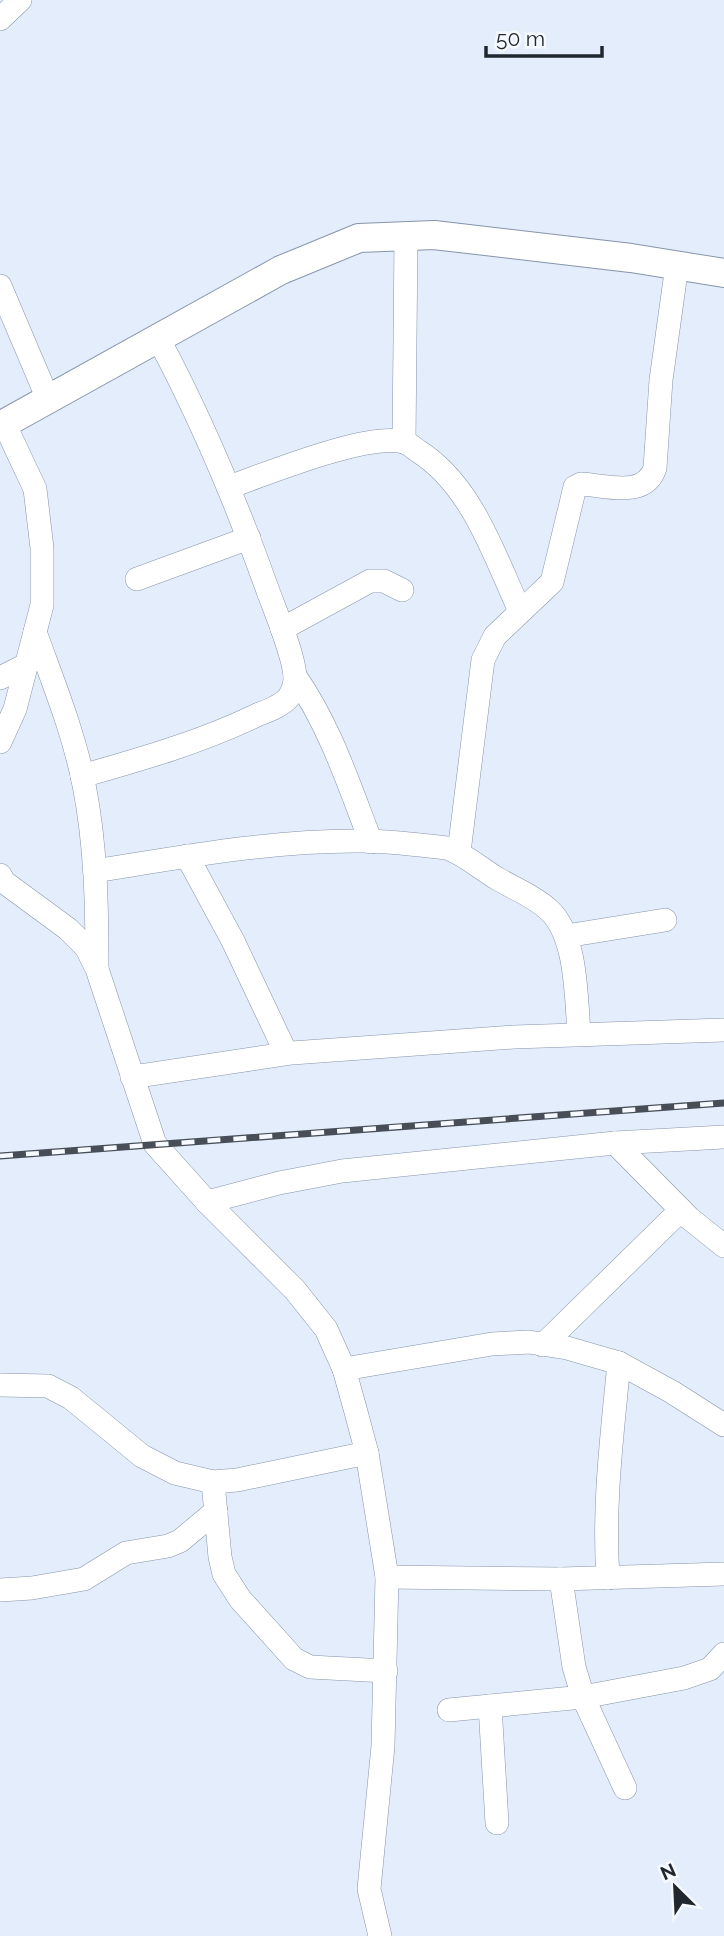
<svg xmlns="http://www.w3.org/2000/svg" width="724" height="1936" font-family="Raleway,sans-serif">
<style>
.lines{fill:none;stroke-linecap:round;stroke-linejoin:round}
.minor-casing{stroke:#8595aa;stroke-width:24}
.major-casing{stroke:#8595aa;stroke-width:30}
.minor{stroke:#fff;stroke-width:23}
.major{stroke:#fff;stroke-width:28}
.rail-casing{stroke:#474e57;stroke-width:7}
.rail{stroke:#f6faff;stroke-width:4.5;stroke-dasharray:13;stroke-linecap:butt}
</style>
<rect width="100%" height="100%" fill="#e3edfb"/>
<g class="lines">
<defs>
<g id="minor">
<path d="M0,19l20,-19"/>
<path d="M0,286l48,113"/>
<path d="M404,442l2,-206"/>
<path d="M229,487c37,-13 139,-55 175,-45 4,1 10,6 14,9 54,34 76,104 102,160"/>
<path d="M137,579l112,-41"/>
<path d="M282,629l88,-48h14l18,9"/>
<path d="M35,632c18,50 39,101 49,153 12,60 13,122 13,182"/>
<path d="M295,676c35,50 54,109 76,166"/>
<path d="M0,678l26,-13"/>
<path d="M0,742l15,-33 27,-104v-57l-7,-59 -31,-66"/>
<path d="M82,776c60,-17 119,-34 175,-61 10,-4 25,-9 32,-18 4,-6 6,-13 6,-20 -1,-22 -19,-64 -27,-86 -31,-87 -66,-171 -110,-253"/>
<path d="M459,852l24,-192 12,-24 57,-54 23,-95 6,-3c24,1 64,15 74,-16l6,-88 16,-115"/>
<path d="M187,856l46,85 53,112"/>
<path d="M95,871c88,-14 178,-31 267,-30 28,0 57,4 85,7 19,7 34,21 51,31 17,10 36,17 51,31 28,26 27,87 30,123"/>
<path d="M0,875l4,7 64,47 18,18 11,22 58,175 52,58 88,88 31,39 18,40 12,43 11,41 20,124 -4,169 -14,143 11,47"/>
<path d="M566,936l99,-16"/>
<path d="M132,1077l160,-24 222,-16 210,-7"/>
<path d="M615,1143l74,75 35,28"/>
<path d="M207,1202l72,-19 63,-12 273,-28 109,-6"/>
<path d="M543,1345l138,-135"/>
<path d="M344,1369l148,-25 37,-2 38,6 52,15 53,29 52,33"/>
<path d="M0,1385l48,1 23,12 71,58 33,17 38,9 24,-2 130,-27"/>
<path d="M213,1482l7,75 4,17 16,25 54,60 16,8 76,4"/>
<path d="M387,1577l174,2 163,-5"/>
<path d="M608,1578c-5,-73 4,-142 11,-215"/>
<path d="M561,1579l13,88 9,30 42,91"/>
<path d="M0,1590l32,-2 52,-9 42,-26 42,-7 12,-5 36,-30"/>
<path d="M490,1706l7,117"/>
<path d="M449,1710l134,-13 101,-19 26,-9 14,-15"/>
</g>
<path id="major" d="M0,426l281,-156 78,-32 75,-3 197,23 93,15"/>
</defs>
<use href="#minor" class="minor-casing"/>
<use href="#major" class="major-casing"/>
<use href="#minor" class="minor"/>
<use href="#major" class="major"/>
<defs>
<path id="rail" d="M0,1156l724,-53"/>
</defs>
<use href="#rail" class="rail-casing"/>
<use href="#rail" class="rail"/>
</g>
<g transform="translate(675 1887) rotate(336)" stroke="#f6faff" stroke-width="5" paint-order="stroke">
<path d="M0-5L12 26L0 18L-12 26Z" fill="#21272f"/>
<text y="-10" font-size="19" font-weight="bold" text-anchor="middle" fill="#21272f">N</text>
</g>
<path d="M486 46v10h116v-10" fill="none" stroke="#21272f" stroke-width="3.5"/>
<text x="496" y="46" font-size="21" fill="#21272f" stroke="#f6faff" stroke-width="5" paint-order="stroke">50 m</text>
</svg>
